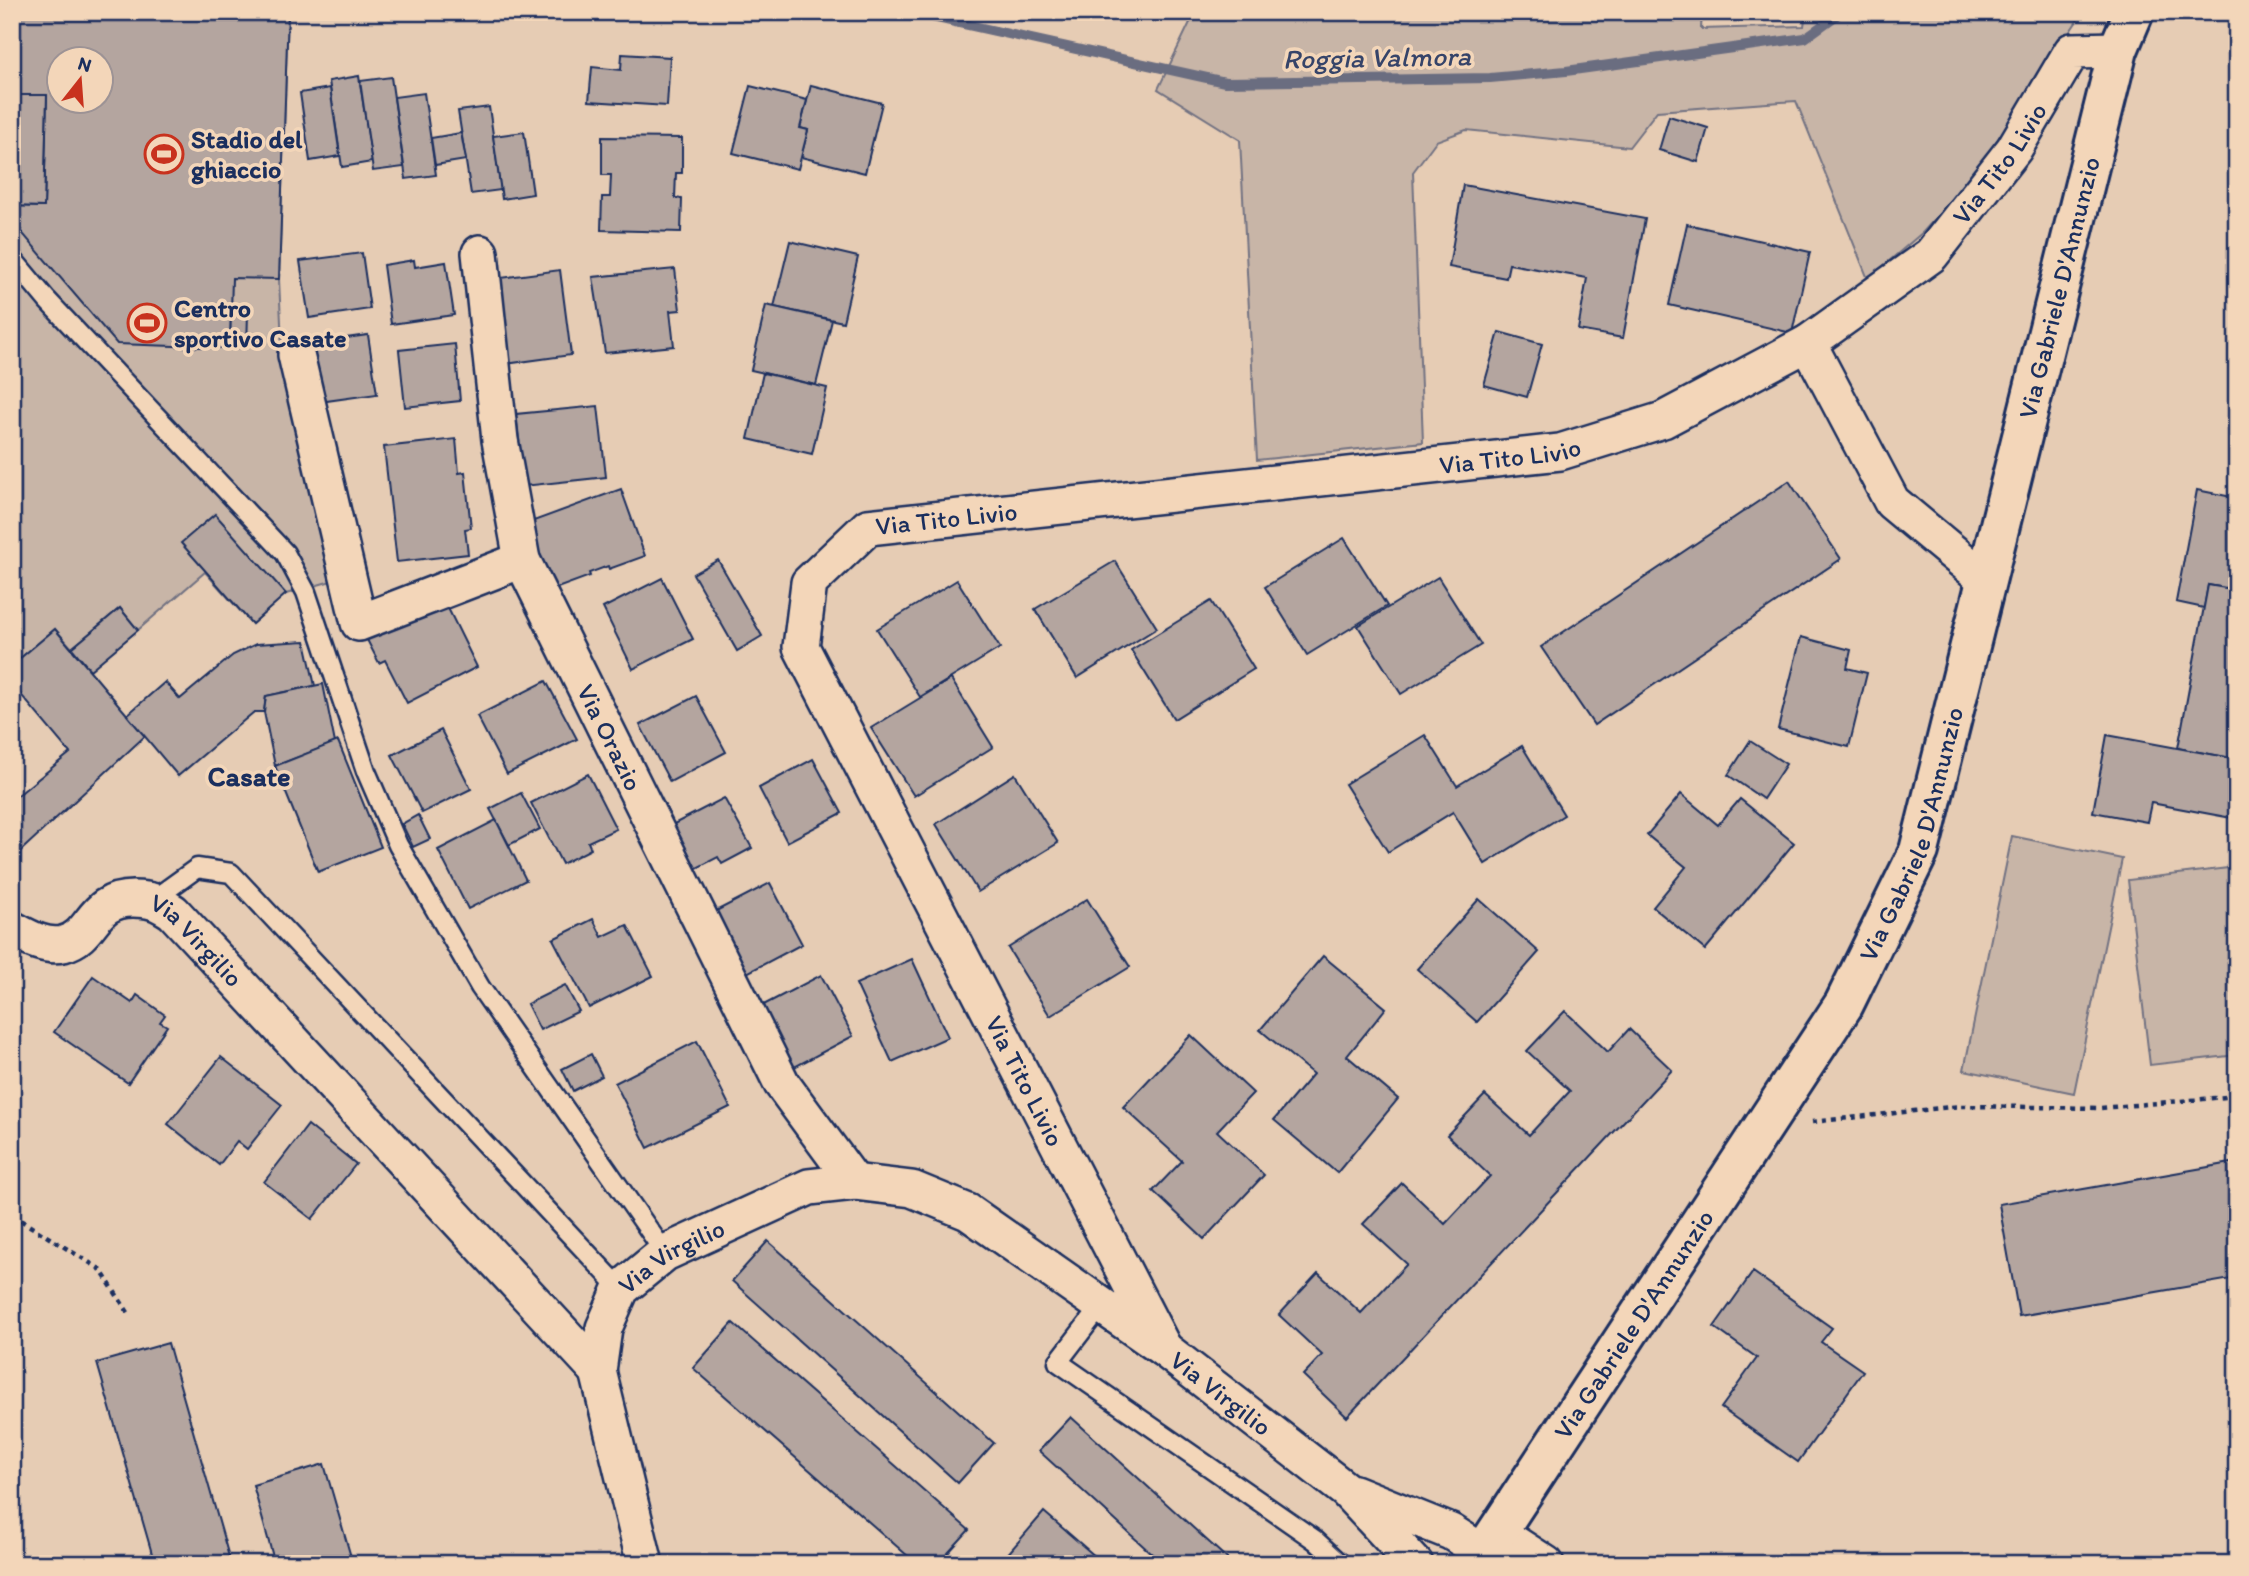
<svg xmlns="http://www.w3.org/2000/svg" width="2249" height="1576" font-family="Itim,sans-serif">
<style>
.green{fill:#c8b5a7;stroke:#727282;stroke-width:2;fill-rule:evenodd}
.lines{fill:none;stroke-linecap:round;stroke-linejoin:round}
.stream{stroke:#6b6d80;stroke-width:10}
.building{fill:#b4a59f;stroke:#1b2f5e;stroke-width:2;fill-rule:evenodd}
.service-casing{stroke:#1b2f5e;stroke-width:23}
.minor-casing{stroke:#1b2f5e;stroke-width:40}
.secondary-casing{stroke:#1b2f5e;stroke-width:44}
.path{stroke:#1b2f5e;stroke-width:4.5;stroke-dasharray:5 5;stroke-linecap:butt}
.service{stroke:#f3d6b9;stroke-width:18}
.minor{stroke:#f3d6b9;stroke-width:35}
.secondary{stroke:#f3d6b9;stroke-width:38}
.labels{text-anchor:middle;dominant-baseline:central;stroke-width:7;stroke-linejoin:round;paint-order:stroke}
.poi-label{font-size:26px;font-weight:bold;fill:#1b2f5e;stroke:#f3d6b9;text-anchor:start}
.street-label{font-size:26px;fill:#1b2f5e;stroke:#f3d6b9}
.water-label{font-size:28px;font-style:italic;fill:#364469;stroke:#f3d6b9}
.neighbourhood-label{font-size:28px;font-weight:bold;fill:#1b2f5e;stroke:#f3d6b9}
</style>
<rect width="100%" height="100%" fill="#e6ccb4"/>
<filter id="ink" filterUnits="userSpaceOnUse"><feTurbulence type="fractalNoise" baseFrequency=".0143" numOctaves="2"/><feDisplacementMap in="SourceGraphic" scale="14" xChannelSelector="R" yChannelSelector="G"/><feConvolveMatrix kernelMatrix="1 2 1 2 8 2 1 2 1" color-interpolation-filters="sRGB"/></filter>
<g filter="url(#ink)">
<g class="green">
<path d="M12,12h276l-9,267 4,87 52,214 -49,14 -34,30 -47,-52 -67,58 -18,-22 -48,40 -17,-19 -43,36zM60,60h42v42h-42z"/>
<path d="M1195,12h116l16,5 3,-5h372l-1,17 103,-3 2,-14h277l-112,167 -48,53 -55,47 -72,-178 -139,10 -28,36 -163,-17 -30,11 -23,31 10,270 -166,18 -17,-320 -82,-51z"/>
<path d="M2012,836l110,23 -48,234 -110,-23z"/>
<path d="M2237,867v188l-87,10 -22,-185z"/>
</g>
<g class="lines">
<path class="stream" d="M910,12l315,70 265,-4 76,-7 239,-33 36,-26"/>
</g>
<g class="building">
<path d="M12,12h276l-9,267 -47,-1 -2,70 -113,-4 -105,-123v-15l32,1 3,-112h-35zM60,60h42v42h-42z"/>
<path d="M622,54l48,3 -3,49 -78,-5 3,-34 29,3z"/>
<path d="M359,76l13,86 -30,5 -13,-86z"/>
<path d="M391,77l13,90 -31,4 -13,-90z"/>
<path d="M811,85l71,18 -17,70 -64,-16 7,-27 -8,-2z"/>
<path d="M750,86l57,14 -7,28 8,2 -10,39 -65,-16z"/>
<path d="M330,88l10,68 -30,5 -10,-68z"/>
<path d="M424,93l12,82 -30,4 -12,-82z"/>
<path d="M12,95h35l-3,112 -32,-1z"/>
<path d="M489,107l12,83 -30,4 -13,-83z"/>
<path d="M1669,116l39,12 -10,34 -39,-12z"/>
<path d="M524,132l9,62 -31,5 -9,-63z"/>
<path d="M461,133l5,27 -31,5 -4,-27z"/>
<path d="M602,137l80,1v35h-6l-1,25 7,1 -1,33 -80,-2 1,-33h8l1,-22h-9z"/>
<path d="M1463,185l182,34 -22,119 -45,-8 9,-52 -78,-14 -3,14 -57,-11z"/>
<path d="M1687,224l123,28 -18,81 -123,-28z"/>
<path d="M790,241l68,16 -15,65 -69,-15z"/>
<path d="M362,253l8,56 -61,9 -9,-57z"/>
<path d="M414,260l1,7 31,-5 8,53 -63,9 -8,-59z"/>
<path d="M675,269l5,41 -10,1 4,35 -69,7 -12,-76z"/>
<path d="M560,270l11,85 -66,9 -12,-85z"/>
<path d="M766,305l66,15 -16,65 -65,-15z"/>
<path d="M231,312l17,1 -1,34 -17,1z"/>
<path d="M1499,332l43,12 -15,53 -43,-12z"/>
<path d="M368,335l9,59 -58,8 -9,-59z"/>
<path d="M455,344l5,57 -55,6 -6,-57z"/>
<path d="M763,373l64,15 -15,66 -64,-15z"/>
<path d="M598,406l8,71 -82,9 -8,-72z"/>
<path d="M456,439l3,34 6,-1 6,56 -6,1 3,25 -71,8 -13,-115z"/>
<path d="M1789,481l52,78 -247,166 -53,-78z"/>
<path d="M621,489l24,67 -36,13 -1,-3 -19,7 1,3 -38,14 -24,-67z"/>
<path d="M2197,490l40,8v92l-29,-5 -4,23 -28,-6z"/>
<path d="M215,514l71,80 -34,30 -71,-81z"/>
<path d="M1344,538l43,68 -80,49 -42,-68z"/>
<path d="M718,560l44,76 -25,15 -44,-77z"/>
<path d="M1115,561l42,67 -80,50 -42,-69z"/>
<path d="M1438,577l43,68 -80,49 -43,-68z"/>
<path d="M662,578l31,61 -60,30 -30,-61z"/>
<path d="M957,580l43,68 -80,49 -43,-68z"/>
<path d="M2208,585l29,5v169l-59,-11z"/>
<path d="M442,596l35,71 -70,36 -22,-43 -6,3 -14,-27z"/>
<path d="M1211,601l43,68 -80,50 -43,-69z"/>
<path d="M120,608l18,22 -48,40 -18,-22z"/>
<path d="M55,629l90,107 -133,123v-59l58,-47 -58,-69v-19z"/>
<path d="M1801,637l50,13 -4,18 20,5 -18,74 -71,-18z"/>
<path d="M305,641l10,45 -49,10 -2,16h-10l-76,64 -51,-61 38,-33 15,17 53,-44 23,-11z"/>
<path d="M951,679l42,68 -79,49 -43,-68z"/>
<path d="M546,681l31,58 -70,35 -30,-58z"/>
<path d="M323,684l12,59 -60,23 -11,-54 2,-16z"/>
<path d="M696,696l30,56 -56,30 -30,-57z"/>
<path d="M441,730l30,59 -49,24 -30,-58z"/>
<path d="M1425,735l32,51 65,-40 42,69 -79,49 -32,-52 -65,40 -43,-68z"/>
<path d="M2107,735l130,24v60l-86,-16 -4,19 -54,-10z"/>
<path d="M338,741l43,106 -63,25 -43,-106z"/>
<path d="M1750,741l36,23 -23,35 -35,-24z"/>
<path d="M813,759l29,54 -55,29 -28,-54z"/>
<path d="M588,774l28,55 -28,13 3,7 -29,15 -31,-61z"/>
<path d="M1015,774l43,69 -80,49 -42,-68z"/>
<path d="M521,793l19,36 -31,16 -19,-36z"/>
<path d="M1681,794l37,31 22,-26 54,44 -89,107 -52,-43 33,-40 -39,-32z"/>
<path d="M724,798l28,50 -30,16 -4,-7 -25,13 -23,-44z"/>
<path d="M418,815l12,24 -17,8 -11,-23z"/>
<path d="M496,820l30,60 -58,29 -30,-59z"/>
<path d="M770,883l32,61 -55,29 -33,-61z"/>
<path d="M1087,899l43,68 -80,49 -42,-68z"/>
<path d="M1479,899l60,53 -62,70 -60,-53z"/>
<path d="M593,919l9,18 25,-12 26,51 -64,32 -36,-69z"/>
<path d="M1323,956l63,52 -39,48 51,43 -61,74 -63,-53 39,-46 -53,-44z"/>
<path d="M912,959l36,78 -56,25 -36,-78z"/>
<path d="M821,975l32,61 -66,35 -33,-61z"/>
<path d="M93,976l39,27 5,-8 28,20 -5,7 7,4 -39,57 -74,-51z"/>
<path d="M565,985l14,26 -39,19 -13,-26z"/>
<path d="M1565,1011l43,41 21,-23 43,41 -325,347 -44,-42 19,-20 -43,-40 39,-42 43,40 46,-49 -44,-40 39,-41 43,41 45,-48 -43,-41 38,-40 44,40 41,-44 -43,-40z"/>
<path d="M1191,1035l62,58 -36,38 47,44 -60,64 -51,-48 29,-30 -59,-54z"/>
<path d="M697,1041l33,66 -82,41 -33,-65z"/>
<path d="M591,1054l11,22 -29,15 -11,-22z"/>
<path d="M221,1057l61,48 -35,44 -10,-8 -18,24 -51,-41z"/>
<path d="M308,1125l48,39 -44,55 -48,-37z"/>
<path d="M2237,1162v116l-218,38 -20,-112z"/>
<path d="M768,1241l226,202 -36,40 -226,-202z"/>
<path d="M1753,1272l79,56 -11,14 42,29 -65,91 -77,-54 36,-50 -43,-31z"/>
<path d="M733,1323l236,207 -31,34h-21l-224,-196z"/>
<path d="M168,1343l63,221h-76l-58,-201z"/>
<path d="M1071,1417l162,147h-70l-124,-113z"/>
<path d="M324,1464l29,100h-78l-22,-79z"/>
<path d="M1044,1512l60,52h-90l-8,-8z"/>
</g>
<g class="lines">
<defs>
<g id="service">
<path d="M12,258l35,42 238,253 21,39 60,179 32,74 82,142 185,266"/>
<path d="M154,899l43,-31 34,5 390,416"/>
<path d="M1101,1306l-43,56 257,178 26,24"/>
</g>
<g id="minor">
<path id="s1" d="M480,253l20,187 22,120 260,524 72,98"/>
<path d="M1808,343l84,159 94,78"/>
<path d="M296,355l63,268 163,-63"/>
<path id="s2" d="M12,929c15,8 33,19 51,15 32,-8 27,-45 70,-45 18,0 25,3 40,13l425,459 6,-43 17,-39 44,-36 144,-66 45,-5 58,7 56,23 196,137 183,142 68,73"/>
<path id="s3" d="M1164,1349l-363,-702 8,-64 59,-56 692,-75 103,-32 145,-77 123,-88 83,-106 58,-98 46,-1"/>
<path d="M598,1371l47,193"/>
<path d="M1354,1493l97,39 33,21"/>
<path d="M1498,1533l48,31"/>
</g>
<g id="secondary">
<path id="s4" d="M1476,1564l368,-560 75,-153 199,-801 16,-38"/>
</g>
</defs>
<use href="#service" class="service-casing"/>
<use href="#minor" class="minor-casing"/>
<use href="#secondary" class="secondary-casing"/>
<g class="path">
<path d="M1812,1122l148,-16 141,2 136,-12"/>
<path d="M12,1215l88,54 29,45"/>
</g>
<use href="#service" class="service"/>
<use href="#minor" class="minor"/>
<use href="#secondary" class="secondary"/>
</g>
</g>
<defs>
<symbol id="stadium-ring" viewBox="-11 -11 22 22"><circle r="9.5" fill="#f3d6b9" stroke="#c8321e" stroke-width="1.5"/><path d="M0-5a6.5 5 0 1 0 0 10a6.5 5 0 1 0 0-10ZM-3.5-1.8h7v3.6h-7Z" fill="#c8321e"/></symbol>
</defs>
<g fill-rule="evenodd">
<use href="#stadium-ring" x="142" y="132" width="44" height="44"/>
<use href="#stadium-ring" x="125" y="301" width="44" height="44"/>
</g>
<g class="labels">
<g class="poi-label">
<text x="191" y="139">Stadio del<tspan x="191" dy="30">ghiaccio</tspan></text>
<text x="174" y="308">Centro<tspan x="174" dy="30">sportivo Casate</tspan></text>
</g>
<g class="street-label">
<text stroke="none"><textPath href="#s3" startOffset="2170">Via Tito Livio</textPath></text>
<text stroke="none"><textPath href="#s4" startOffset="1421">Via Gabriele D'Annunzio</textPath></text>
<text stroke="none"><textPath href="#s3" startOffset="1582">Via Tito Livio</textPath></text>
<text stroke="none"><textPath href="#s3" startOffset="1015">Via Tito Livio</textPath></text>
<text stroke="none"><textPath href="#s1" startOffset="508">Via Orazio</textPath></text>
<text stroke="none"><textPath href="#s4" startOffset="854">Via Gabriele D'Annunzio</textPath></text>
<text stroke="none"><textPath href="#s2" startOffset="220">Via Virgilio</textPath></text>
<text transform="translate(1025 1081) rotate(63)">Via Tito Livio</text>
<text stroke="none"><textPath href="#s2" startOffset="956">Via Virgilio</textPath></text>
<text stroke="none"><textPath href="#s4" startOffset="287">Via Gabriele D'Annunzio</textPath></text>
<text stroke="none"><textPath href="#s2" startOffset="1586">Via Virgilio</textPath></text>
</g>
<g class="water-label">
<text transform="translate(1377 57) rotate(-1)">Roggia Valmora</text>
</g>
<g class="neighbourhood-label">
<text x="249" y="776">Casate</text>
</g>
</g>
<rect width="2249" height="1576" fill="none" stroke="#f3d6b9" stroke-width="42"/>
<rect x="21" y="21" width="2207" height="1534" fill="none" stroke="#1b2f5e" stroke-width="2.5" filter="url(#ink)"/>
<g transform="translate(80 80) rotate(17)"><circle r="33" fill="#f3d6b9" stroke="#9d9395" stroke-width="2"/>
<path d="M0-5L12 26L0 18L-12 26Z" fill="#c8321e"/>
<text y="-10" font-size="19" font-weight="bold" text-anchor="middle" fill="#1b2f5e">N</text>
</g>
</svg>
